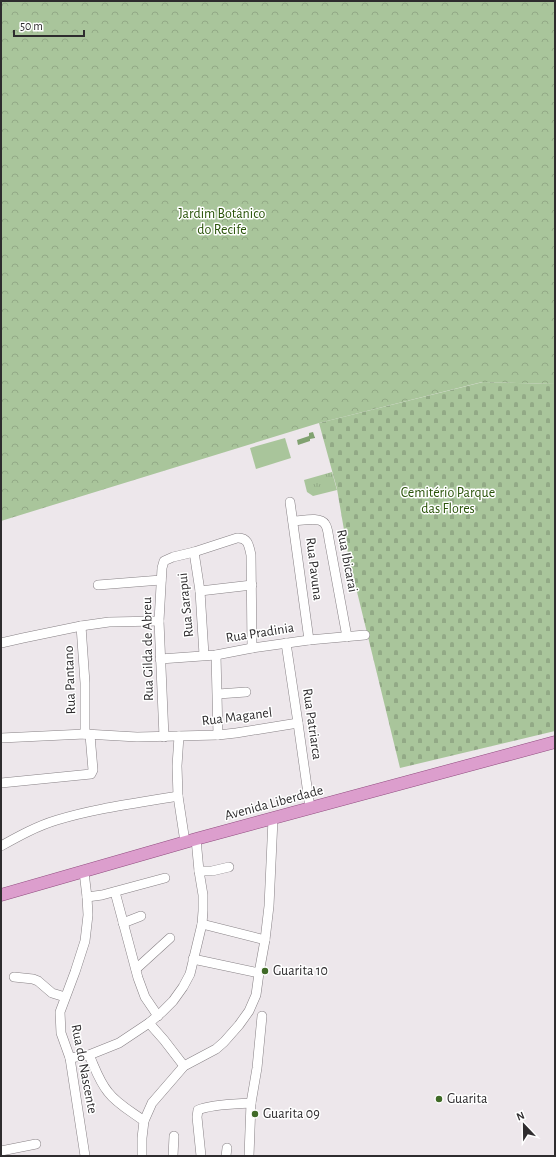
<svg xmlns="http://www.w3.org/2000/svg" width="556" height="1157" font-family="'Alegreya Sans',sans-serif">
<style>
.grass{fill:#a9c59b}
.forest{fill:url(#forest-crowns)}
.cemetery{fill:url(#cemetery-stones)}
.park{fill:url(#park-tufts)}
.water{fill:url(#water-ripples)}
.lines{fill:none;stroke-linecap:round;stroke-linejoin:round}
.minor-casing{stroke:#878185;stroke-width:10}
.major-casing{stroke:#904c7f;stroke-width:13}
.minor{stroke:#fff;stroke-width:9}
.major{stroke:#dc9ecd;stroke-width:12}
.poi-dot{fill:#406a27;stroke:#fff;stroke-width:1.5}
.labels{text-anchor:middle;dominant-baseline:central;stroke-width:3;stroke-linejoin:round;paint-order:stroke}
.park-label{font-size:14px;fill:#2a540a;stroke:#fff}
.street-label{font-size:14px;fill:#2e2c2e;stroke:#fff}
.poi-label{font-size:14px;fill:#2e2c2e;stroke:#fff;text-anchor:start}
</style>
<defs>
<pattern id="forest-crowns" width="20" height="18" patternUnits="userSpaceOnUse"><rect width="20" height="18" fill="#a9c59b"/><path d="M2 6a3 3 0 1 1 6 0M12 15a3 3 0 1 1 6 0" fill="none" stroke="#92a986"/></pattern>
<pattern id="cemetery-stones" width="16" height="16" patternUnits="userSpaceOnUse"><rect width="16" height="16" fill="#a9c59b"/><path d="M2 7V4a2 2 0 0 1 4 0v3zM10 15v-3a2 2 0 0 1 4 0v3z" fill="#92a986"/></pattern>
<pattern id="park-tufts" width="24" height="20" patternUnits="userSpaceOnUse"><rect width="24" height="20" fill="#a9c59b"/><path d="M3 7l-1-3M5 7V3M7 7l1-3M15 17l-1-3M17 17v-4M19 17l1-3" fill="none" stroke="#92a986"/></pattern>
<pattern id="water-ripples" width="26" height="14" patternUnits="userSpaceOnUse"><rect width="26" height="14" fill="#81a271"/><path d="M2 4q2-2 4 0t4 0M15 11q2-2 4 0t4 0" fill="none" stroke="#6a845d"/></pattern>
</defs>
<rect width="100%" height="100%" fill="#ede7eb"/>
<path class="grass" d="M285,438l6,20 -35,11 -6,-21z"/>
<path class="forest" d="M1,1h554v383l-73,-2 -163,41 -318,98z"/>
<path class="cemetery" d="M483,382l72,2v347l-155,37 -51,-209 -12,-70 -18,-66z"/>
<path class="park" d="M332,472l5,18 -24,6 -6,-4 -3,-12z"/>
<path class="water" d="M313,432l2,6 -5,1v2l-12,4 -1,-5 12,-4v-3z"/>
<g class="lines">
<defs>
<g id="minor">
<path d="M290,502l19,138"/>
<path d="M293,521c8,0 27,-5 32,3 3,4 3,10 4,15l18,98"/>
<path d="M194,552l6,39 4,64"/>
<path d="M98,585l63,-5"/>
<path d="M200,591l52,-6"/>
<path d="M81,626l4,57v51"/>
<path d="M1,643l22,-5 58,-12 28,-4 50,-1"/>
<path d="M286,643l12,80 12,85"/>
<path d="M216,655l2,80"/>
<path d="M160,659l56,-4 36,-7 57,-8 56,-5"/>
<path d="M218,694l28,-2"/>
<path d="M179,736l-2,30 1,30 7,46"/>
<path d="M164,737l-5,-116 3,-53 2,-7 9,-4 21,-5 43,-14c11,-1 12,8 14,17l1,93"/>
<path d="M1,738l84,-4 52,3 81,-2 18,-2 62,-10"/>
<path d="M1,783l90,-9 2,-4 -3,-35"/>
<path d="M1,846c18,-10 36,-20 56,-26 39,-12 81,-17 121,-24"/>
<path d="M199,871h13l17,-4"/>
<path d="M84,872l3,25 1,18 -3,26 -10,31 -15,40 1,21 9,25 15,98"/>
<path d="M115,892l23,86 7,19 13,19"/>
<path d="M87,897l15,-2 63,-17"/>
<path d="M123,923l18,-7"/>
<path d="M202,924l63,16"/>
<path d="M193,959l66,14"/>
<path d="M136,969l34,-31"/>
<path d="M14,977l19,2 5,2 14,12 13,4"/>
<path d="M149,1023l15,17 20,26"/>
<path d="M89,1055c6,13 10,26 19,37 9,12 24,20 36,29"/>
<path d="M70,1058l19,-3 30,-12 30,-20 13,-11 11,-11 10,-14 7,-13 12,-50 1,-13v-16l-4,-24 -3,-32"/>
<path d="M1,1151l35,-7"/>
<path d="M142,1156v-18l2,-17 8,-18 32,-37 32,-17 8,-7 15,-17 10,-14 7,-16 3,-22 6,-33 4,-34 4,-87"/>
<path d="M173,1156l1,-20"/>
<path d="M201,1156l-4,-39 1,-7c14,-6 38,-6 53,-7"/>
<path d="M226,1156l1,-8"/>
<path d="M249,1156l2,-53 6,-35 5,-52"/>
</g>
<path id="major" d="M1,895l195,-56 359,-97"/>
</defs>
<use href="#minor" class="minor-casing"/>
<use href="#major" class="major-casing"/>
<use href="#minor" class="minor"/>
<use href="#major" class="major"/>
</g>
<g class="poi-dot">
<circle cx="265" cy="971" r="4"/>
<circle cx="439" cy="1099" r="4"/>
<circle cx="255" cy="1114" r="4"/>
</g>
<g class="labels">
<g class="park-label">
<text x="222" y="214">Jardim Botânico<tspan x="222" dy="16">do Recife</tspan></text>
<text x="448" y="493">Cemitério Parque<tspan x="448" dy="16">das Flores</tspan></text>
</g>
<g class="street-label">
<text transform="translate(347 561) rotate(79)">Rua Ibicarai</text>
<text transform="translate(314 569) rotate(83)">Rua Pavuna</text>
<text transform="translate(186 605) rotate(-96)">Rua Sarapui</text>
<text transform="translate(260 633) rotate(-9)">Rua Pradinia</text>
<text transform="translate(148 649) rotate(-91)">Rua Gilda de Abreu</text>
<text transform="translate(70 680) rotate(-92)">Rua Pantano</text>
<text transform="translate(237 717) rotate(-7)">Rua Maganel</text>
<text transform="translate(312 724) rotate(82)">Rua Patriarca</text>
<text transform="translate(274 803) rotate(-15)">Avenida Liberdade</text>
<text transform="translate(84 1069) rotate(79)">Rua do Nascente</text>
</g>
<g class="poi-label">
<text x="273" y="971">Guarita 10</text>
<text x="447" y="1099">Guarita</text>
<text x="263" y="1114">Guarita 09</text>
</g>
</g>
<rect width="556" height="1157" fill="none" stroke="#2e2c2e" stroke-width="4"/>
<g transform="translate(524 1125) rotate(338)" stroke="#ffffff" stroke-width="3" paint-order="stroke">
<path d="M0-3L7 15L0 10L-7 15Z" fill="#2e2c2e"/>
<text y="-6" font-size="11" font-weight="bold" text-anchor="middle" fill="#2e2c2e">N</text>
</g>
<path d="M14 30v6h70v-6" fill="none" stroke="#2e2c2e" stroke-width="2"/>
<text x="20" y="30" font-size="12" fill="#2e2c2e" stroke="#ffffff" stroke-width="3" paint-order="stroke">50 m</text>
</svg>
